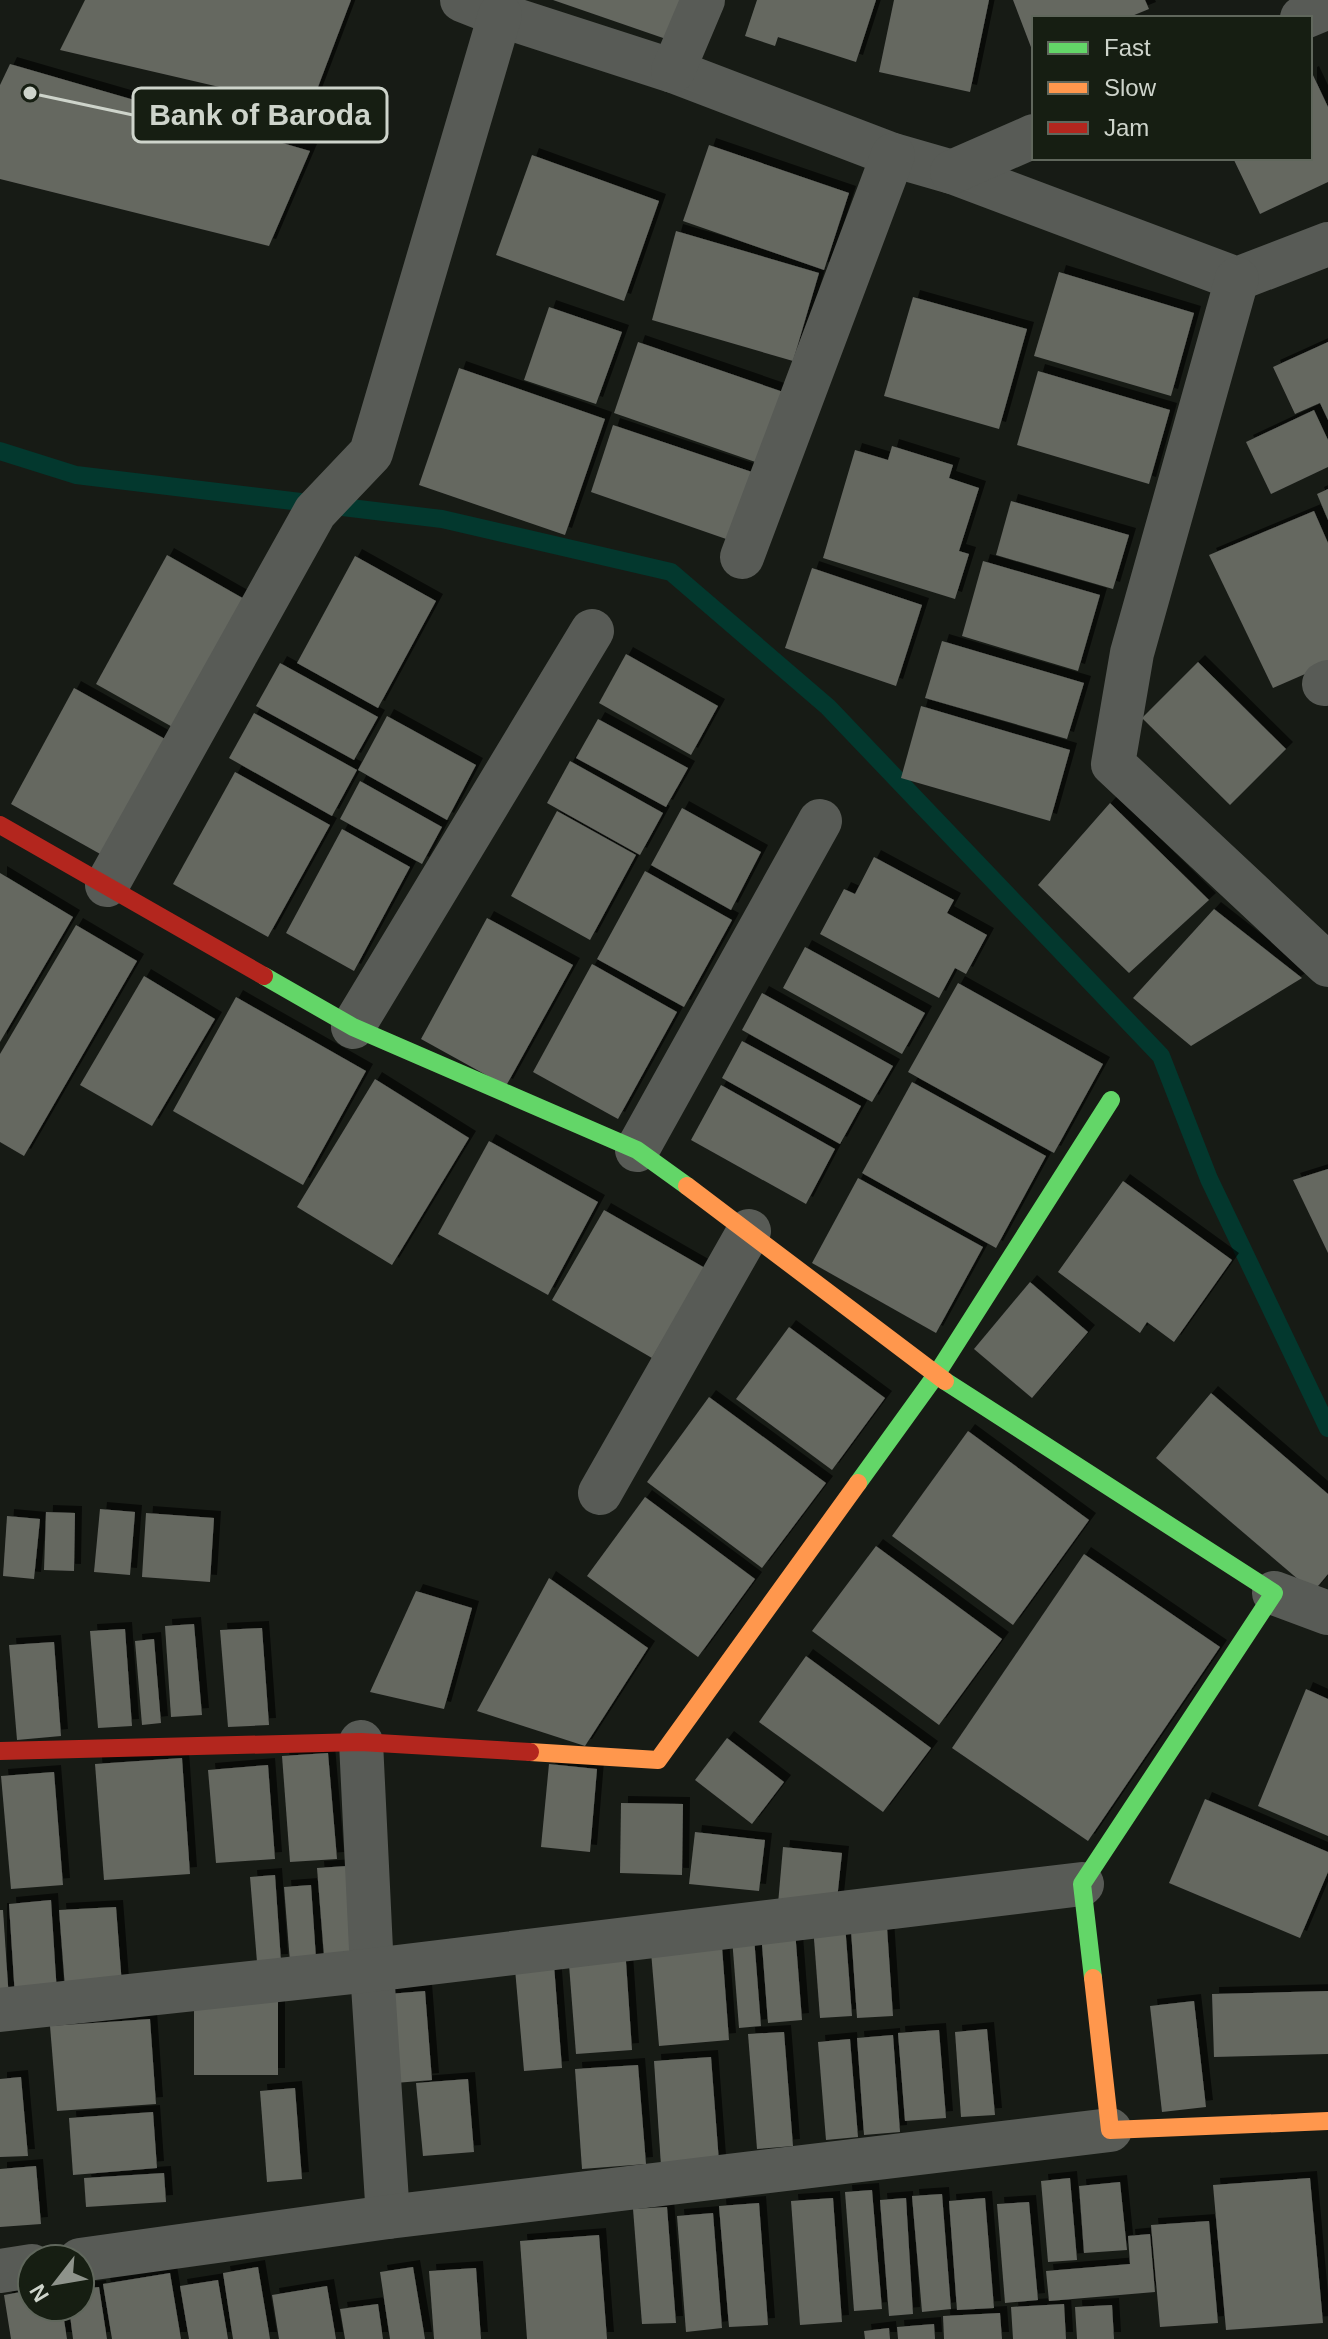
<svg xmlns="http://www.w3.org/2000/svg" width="1328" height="2339" font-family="Arial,sans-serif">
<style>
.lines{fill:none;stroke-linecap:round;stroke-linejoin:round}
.stream{stroke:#03382e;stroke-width:18}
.building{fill:#656761;filter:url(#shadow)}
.street{stroke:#585b56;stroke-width:44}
.fast{stroke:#63d668;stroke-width:18}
.slow{stroke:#ff974d;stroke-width:18}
.jam{stroke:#b3261e;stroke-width:18}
.leader{fill:none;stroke:#ced4cb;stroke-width:3}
.callout-dot{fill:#ced4cb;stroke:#161e12;stroke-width:3}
.callout{fill:#161e12;stroke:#ced4cb;stroke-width:3}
.callout-label{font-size:30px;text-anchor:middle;font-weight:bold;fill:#ced4cb}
</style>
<defs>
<filter id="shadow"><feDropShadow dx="7" dy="-7" stdDeviation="0" flood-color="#0009"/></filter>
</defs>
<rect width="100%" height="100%" fill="#171b15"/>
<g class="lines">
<path class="stream" d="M0,451l76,24 366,44 229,53 157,135 333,349 48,123 119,249"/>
</g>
<g class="building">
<path d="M85,0h266l-41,108 -250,-58z"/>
<path d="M553,0h127l-14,39z"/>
<path d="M757,0h119l-20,62 -78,-25 -3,9 -30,-10z"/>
<path d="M894,0h95l-19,92 -91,-20z"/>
<path d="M1013,0h132l4,9 -22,9h-93v37z"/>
<path d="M10,64l300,87 -41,95 -269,-67v-94z"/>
<path d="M1312,73l16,34v75l-68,32 -27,-56h77v-84z"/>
<path d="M709,145l140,48 -25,77 -141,-49z"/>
<path d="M532,155l127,46 -35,100 -128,-46z"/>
<path d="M676,231l143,42 -26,88 -141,-41z"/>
<path d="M1059,272l135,41 -23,83 -137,-40z"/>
<path d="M913,297l114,32 -28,100 -115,-33z"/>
<path d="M549,307l73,25 -26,72 -72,-24z"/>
<path d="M638,342l154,53 -25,71 -153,-53z"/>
<path d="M1328,342v78l-8,-17 -25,11 -22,-47z"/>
<path d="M459,368l146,51 -40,116 -146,-50z"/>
<path d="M1038,371l132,39 -21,74 -132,-39z"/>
<path d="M1314,410l14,30v27l-57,27 -25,-52z"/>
<path d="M613,425l139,47 -23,68 -138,-48z"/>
<path d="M892,446l61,19 -4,13 30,10 -20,63 10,3 -14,45 -132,-41 32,-108 33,10z"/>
<path d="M1328,489v31l-11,-26z"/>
<path d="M1011,501l118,34 -16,54 -117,-34z"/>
<path d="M1314,511l14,32v121l-55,24 -64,-133z"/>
<path d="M167,555l79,45 -70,129 -80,-45z"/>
<path d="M355,556l81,45 -58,107 -81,-45z"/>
<path d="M983,561l117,34 -22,76 -116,-35z"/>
<path d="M812,568l110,37 -26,81 -111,-38z"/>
<path d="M942,641l142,42 -17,56 -142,-41z"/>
<path d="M626,654l92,52 -27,49 -92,-52z"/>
<path d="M1198,662l88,87 -56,56 -88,-87z"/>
<path d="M280,663l98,54 -24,43 -98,-54z"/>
<path d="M74,688l91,51 -63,116 -91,-51z"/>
<path d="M921,706l149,44 -20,71 -149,-43z"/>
<path d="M254,713l103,57 -25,46 -103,-58z"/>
<path d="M387,716l89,49 -29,55 -89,-50z"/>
<path d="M598,719l90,49 -22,39 -90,-49z"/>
<path d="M570,761l93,52 -23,42 -93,-52z"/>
<path d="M235,772l95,53 -62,112 -95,-53z"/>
<path d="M360,781l82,46 -20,37 -82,-45z"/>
<path d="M1110,803l99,97 -80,73 -91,-88z"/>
<path d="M682,808l79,44 -30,58 -80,-45z"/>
<path d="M557,811l79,44 -46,85 -79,-44z"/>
<path d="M342,829l68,38 -56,104 -68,-38z"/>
<path d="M874,857l80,43 -7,13 40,22 -21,39 -11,-6 -16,30 -119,-64 24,-45 11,5z"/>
<path d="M645,871l87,49 -48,87 -87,-48z"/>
<path d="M0,873l73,44 -73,125z"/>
<path d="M1214,909l88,69 -111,68 -58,-48z"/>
<path d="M487,918l86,47 -67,121 -85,-47z"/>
<path d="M76,925l61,36 -113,195 -24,-14v-88z"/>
<path d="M805,947l120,66 -23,41 -119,-66z"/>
<path d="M592,964l85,48 -59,107 -85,-47z"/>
<path d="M144,976l71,43 -63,107 -72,-41z"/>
<path d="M958,983l145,81 -49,89 -146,-81z"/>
<path d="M762,993l131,73 -21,36 -130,-72z"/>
<path d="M236,997l130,74 -63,114 -130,-74z"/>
<path d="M742,1041l119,65 -21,38 -118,-66z"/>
<path d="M375,1079l94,59 -77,127 -95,-58z"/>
<path d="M912,1082l134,74 -50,92 -134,-75z"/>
<path d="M721,1085l114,64 -29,55 -115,-64z"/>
<path d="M489,1141l109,61 -50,93 -110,-61z"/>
<path d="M1328,1169v84l-35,-73z"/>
<path d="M858,1178l125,69 -47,86 -124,-70z"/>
<path d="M1123,1181l109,79 -58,82 -27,-20 -7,11 -82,-61z"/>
<path d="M604,1210l101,58 -53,90 -100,-58z"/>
<path d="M1030,1282l58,50 -56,66 -58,-49z"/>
<path d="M789,1327l96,71 -53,72 -96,-71z"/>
<path d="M1211,1393l117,101v80l-15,18 -157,-134z"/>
<path d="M709,1397l117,86 -64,85 -115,-86z"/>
<path d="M968,1431l121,89 -76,105 -121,-89z"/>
<path d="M645,1497l110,82 -57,78 -111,-81z"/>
<path d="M100,1509l35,3 -5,63 -36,-3z"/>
<path d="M46,1512l29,1 -1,58 -30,-1z"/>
<path d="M146,1513l68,5 -4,64 -68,-5z"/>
<path d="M7,1516l33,3 -6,60 -31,-3z"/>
<path d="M876,1546l126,93 -63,86 -127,-94z"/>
<path d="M1084,1554l136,93 -132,194 -136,-93z"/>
<path d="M549,1578l99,70 -63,98 -108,-35z"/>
<path d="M416,1591l56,17 -28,101 -74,-17z"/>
<path d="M194,1624l8,91 -31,2 -6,-91z"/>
<path d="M262,1628l7,97 -41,2 -8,-97z"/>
<path d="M125,1629l7,97 -34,2 -8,-97z"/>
<path d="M154,1639l7,84 -19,2 -7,-84z"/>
<path d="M54,1642l7,94 -44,4 -8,-95z"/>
<path d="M806,1656l125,92 -48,64 -124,-90z"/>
<path d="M1306,1689l22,10v137l-70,-30z"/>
<path d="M727,1738l57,44 -32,42 -57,-44z"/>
<path d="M328,1753l9,106 -47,3 -8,-106z"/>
<path d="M182,1758l8,116 -86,6 -9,-116z"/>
<path d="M549,1764l48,5 -7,83 -49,-5z"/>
<path d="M268,1765l7,94 -59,4 -8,-93z"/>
<path d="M54,1772l9,113 -52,4 -10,-113z"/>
<path d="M1205,1799l123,53v20l-28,66 -131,-55z"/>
<path d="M621,1803l62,1 -1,71 -62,-2z"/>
<path d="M695,1832l70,8 -6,51 -70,-7z"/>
<path d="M783,1847l59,6 -6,56 -58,-5z"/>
<path d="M347,1866l8,100 -30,3 -8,-101z"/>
<path d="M275,1875l6,86 -24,1 -7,-85z"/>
<path d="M311,1885l6,88 -26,2 -7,-88z"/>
<path d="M51,1900l6,94 -42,3 -6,-93z"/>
<path d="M116,1907l6,78 -57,3 -6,-78z"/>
<path d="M0,1910h3l6,90h-9z"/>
<path d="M886,1913l7,103 -36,2 -7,-102z"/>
<path d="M845,1924l7,92 -32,2 -7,-92z"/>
<path d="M795,1930l7,90 -34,3 -7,-91z"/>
<path d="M721,1934l8,106 -70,6 -9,-106z"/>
<path d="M754,1937l7,89 -22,2 -7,-90z"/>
<path d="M625,1947l7,103 -56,4 -8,-102z"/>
<path d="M554,1965l8,103 -38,3 -9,-102z"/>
<path d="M425,1991l7,89 -37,3 -7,-89z"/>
<path d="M1328,1991v63l-114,3 -2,-63z"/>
<rect x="194" y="1998" width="84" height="77"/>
<path d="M1194,2001l12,106 -44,5 -12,-106z"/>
<path d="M150,2019l6,85 -99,7 -7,-85z"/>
<path d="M987,2029l8,86 -34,2 -6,-85z"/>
<path d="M939,2030l7,88 -41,3 -7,-88z"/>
<path d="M784,2032l9,114 -36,3 -9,-115z"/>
<path d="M893,2035l7,97 -36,3 -7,-97z"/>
<path d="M850,2039l8,98 -32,3 -8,-98z"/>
<path d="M711,2057l8,105 -58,4 -7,-105z"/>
<path d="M638,2065l8,99 -64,5 -7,-100z"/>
<path d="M21,2077l7,79 -28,1v-78z"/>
<path d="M468,2079l6,73 -51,4 -7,-73z"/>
<path d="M295,2088l7,91 -35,3 -7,-91z"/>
<path d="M153,2112l4,56 -84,7 -4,-57z"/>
<path d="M36,2166l5,58 -41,3v-58z"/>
<path d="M164,2173l2,29 -80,5 -2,-29z"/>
<path d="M1070,2178l7,82 -29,2 -7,-81z"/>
<path d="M1310,2178l13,145 -97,7 -13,-145z"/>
<path d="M1120,2182l7,68 -43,3 -5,-67z"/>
<path d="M872,2190l10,119 -28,2 -9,-119z"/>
<path d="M942,2194l9,115 -29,3 -10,-116z"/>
<path d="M833,2198l9,124 -42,3 -9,-124z"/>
<path d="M906,2198l7,116 -24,2 -9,-116z"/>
<path d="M985,2198l9,110 -37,2 -8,-109z"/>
<path d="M1029,2202l9,98 -33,3 -8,-99z"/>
<path d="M759,2203l9,122 -39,2 -10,-121z"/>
<path d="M667,2207l9,116 -34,1 -9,-115z"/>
<path d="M713,2213l9,115 -36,4 -9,-116z"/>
<path d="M1209,2221l9,102 -58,4 -9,-102z"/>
<path d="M1150,2234l5,58 -106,9 -3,-30 84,-7 -2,-28z"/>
<path d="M599,2235l8,104h-80l-7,-98z"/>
<path d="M258,2267l12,72h-37l-10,-66z"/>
<path d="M413,2267l12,72h-35l-10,-67z"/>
<path d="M476,2268l5,71h-47l-5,-68z"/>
<path d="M170,2273l11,66h-69l-9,-55z"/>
<path d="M218,2280l10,59h-39l-9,-53z"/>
<path d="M327,2286l9,53h-57l-7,-44z"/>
<path d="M99,2287l8,52h-34l-4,-32h11v-18z"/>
<path d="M32,2290v17h30l5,32h-56l-7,-44z"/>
<path d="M378,2304l5,35h-38l-5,-30z"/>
<path d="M1064,2304l2,35h-53l-2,-32z"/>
<path d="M1112,2305l2,34h-37l-2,-32z"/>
<path d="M1000,2313l2,26h-58l-1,-23z"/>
<path d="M934,2324l1,15h-37l-1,-12z"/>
<path d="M889,2328l1,11h-25l-1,-8z"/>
</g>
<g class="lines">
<g class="street">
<path d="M462,0l38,15 173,56 220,84 59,17 285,107 91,-35"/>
<path d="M1302,18l26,-11"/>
<path d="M673,71l30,-71"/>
<path d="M952,172l82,-36"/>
<path d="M1237,279l-105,374 -19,111 215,201"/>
<path d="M742,557l151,-402"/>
<path d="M1324,684l4,-2"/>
<path d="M107,885l208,-373 56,-59 129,-438"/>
<path d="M353,1027l239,-396"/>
<path d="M637,1150l183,-329"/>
<path d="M600,1493l149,-262"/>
<path d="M1274,1593l54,20"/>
<path d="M361,1742l11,228 16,247"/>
<path d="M0,2010l372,-40 710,-86"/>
<path d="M80,2260l308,-43 722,-87"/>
<path d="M0,2271l32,-5"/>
</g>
<g class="fast">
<path d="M264,976l89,51 284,123 50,36"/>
<path d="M945,1381l329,212 -192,291 11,94"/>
<path d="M858,1483l78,-108 175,-275"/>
</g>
<g class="slow">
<path d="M687,1186l258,195"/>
<path d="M530,1752l128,8 200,-277"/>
<path d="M1093,1978l17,152 218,-9"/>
</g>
<g class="jam">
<path d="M0,825l264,151"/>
<path d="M0,1751l361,-9 169,10"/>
</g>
</g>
<path class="leader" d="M30 93L133 115"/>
<circle class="callout-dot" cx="30" cy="93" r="8"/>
<rect class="callout" x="133" y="88" width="254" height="54" rx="8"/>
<g class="callout-label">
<text x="260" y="125">Bank of Baroda</text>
</g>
<rect x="1032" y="16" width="280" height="144" fill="#161e12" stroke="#60675c" stroke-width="2"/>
<rect x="1048" y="42" width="40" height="12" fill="#63d668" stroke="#60675c" stroke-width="2"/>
<text x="1104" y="56" font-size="24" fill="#ced4cb">Fast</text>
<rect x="1048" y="82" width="40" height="12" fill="#ff974d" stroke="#60675c" stroke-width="2"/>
<text x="1104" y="96" font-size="24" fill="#ced4cb">Slow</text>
<rect x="1048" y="122" width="40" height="12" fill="#b3261e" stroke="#60675c" stroke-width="2"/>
<text x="1104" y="136" font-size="24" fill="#ced4cb">Jam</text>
<g transform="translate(56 2283) rotate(239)"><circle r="38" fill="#161e12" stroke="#60675c" stroke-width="2"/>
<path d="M0-6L14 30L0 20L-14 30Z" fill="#8e938b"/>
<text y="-12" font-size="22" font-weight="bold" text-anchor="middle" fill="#ced4cb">N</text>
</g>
</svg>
